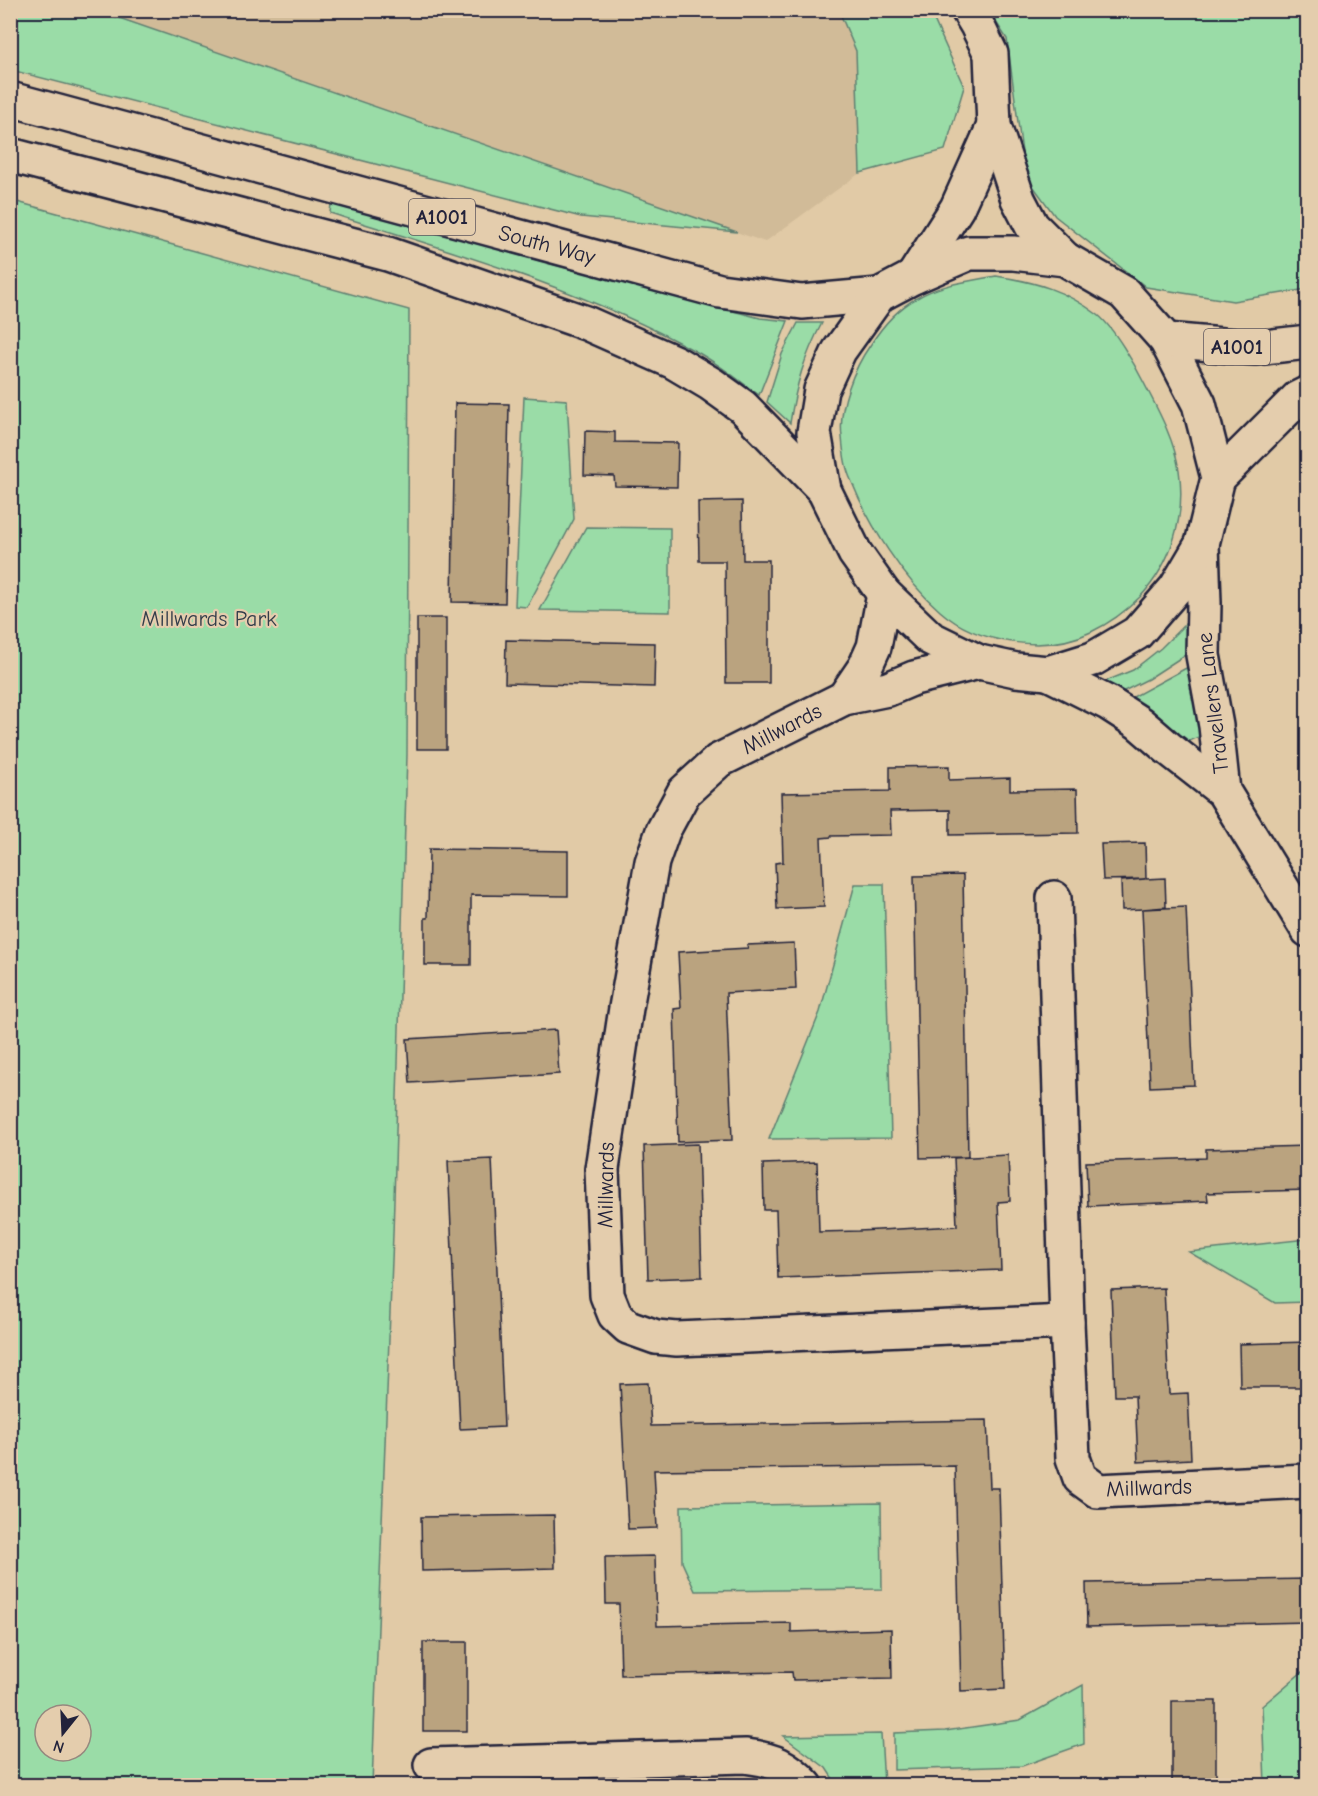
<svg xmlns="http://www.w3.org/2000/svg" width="1318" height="1796" font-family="'Comic Neue',sans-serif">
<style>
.built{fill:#d1bb98}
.green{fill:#9adca7;stroke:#5e7f71;stroke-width:1.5;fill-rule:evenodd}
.building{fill:#baa37f;stroke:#22223b;stroke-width:1.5}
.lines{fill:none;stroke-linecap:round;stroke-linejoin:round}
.street-casing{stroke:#22223b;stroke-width:38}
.secondary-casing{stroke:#22223b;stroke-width:38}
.primary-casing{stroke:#22223b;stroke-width:38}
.street{stroke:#e4cdad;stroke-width:33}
.secondary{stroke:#e4cdad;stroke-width:33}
.primary{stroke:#e4cdad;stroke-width:33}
.labels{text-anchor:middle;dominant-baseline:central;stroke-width:4.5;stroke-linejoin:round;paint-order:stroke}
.shield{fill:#e4cdad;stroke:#5c555d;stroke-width:1.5}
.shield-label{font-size:21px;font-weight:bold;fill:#22223b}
.street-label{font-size:22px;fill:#22223b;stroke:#e4cdad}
.park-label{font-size:22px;fill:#343e4b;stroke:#e4cdad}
</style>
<rect width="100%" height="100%" fill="#e1caa6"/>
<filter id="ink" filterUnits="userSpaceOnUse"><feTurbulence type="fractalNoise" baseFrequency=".0167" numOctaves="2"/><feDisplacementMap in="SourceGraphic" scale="12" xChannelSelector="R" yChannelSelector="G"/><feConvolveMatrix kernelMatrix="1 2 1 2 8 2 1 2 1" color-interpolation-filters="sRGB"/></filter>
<g filter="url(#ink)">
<path class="built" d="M99,11h740l17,40 4,122 -95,69z"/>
<g class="green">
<path d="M10,11h89l638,221 -156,-15 -570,-147z"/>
<path d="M839,11h91l34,76 -19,63 -85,23 -4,-122z"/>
<path d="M989,11h318v278l-74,12 -87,-14 -91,-71 -30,-41 -18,-136z"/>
<path d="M10,200l399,110 -2,445 -14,479 -21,551h-361zM45,1715h36v36h-36z"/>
<path d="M331,204l228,62 201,52 28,3 -29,74c-21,-15 -41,-32 -64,-44 -114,-63 -242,-99 -365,-138z"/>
<path d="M996,276c40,6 69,14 102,39 16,13 37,50 46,68 14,27 30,56 35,87 7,46 -7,93 -39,127 -15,15 -30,26 -49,35 -45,22 -114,12 -151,-21 -37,-32 -71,-86 -89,-131 -6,-12 -8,-30 -9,-43 -4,-30 12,-69 29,-93 12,-19 26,-35 46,-46 24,-14 53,-17 79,-22z"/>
<path d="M798,323h24c-18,34 -26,62 -32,100l-23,-21 15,-48z"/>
<path d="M524,397l43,3 7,119 -47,88 -12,-1z"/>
<path d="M586,527l84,1v84l-130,-2z"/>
<path d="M1186,623l2,30 -40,26 -26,13 -21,-9 32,-13 28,-22z"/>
<path d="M1190,666l15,68 -20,9 -25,-26 -29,-19z"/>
<path d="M855,884h29l7,254 -122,1 51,-127z"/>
<path d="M1307,1239v63l-32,1 -86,-51z"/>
<path d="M881,1503l1,86 -187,2 -13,-29 -1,-56z"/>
<path d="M1302,1672h6l-1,113h-42l-3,-79z"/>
<path d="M1083,1685l1,59 -62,22 -128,4v-37l51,-2 75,-11z"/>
<path d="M881,1734l3,51h-47l-11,-17 -43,-32z"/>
</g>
<g class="building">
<path d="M455,403l54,1 -4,199 -53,-1z"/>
<path d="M585,431l30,1v10l63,1 -1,44 -62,-1 -1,-10 -30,-1z"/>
<path d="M742,501l1,59h26v123h-43l-1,-122h-26l-1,-59z"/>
<rect x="417" y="618" width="29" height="131"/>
<path d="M506,640l149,3 -1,44 -149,-4z"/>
<path d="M949,766v14l61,-2v12l67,-1 1,44 -128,2v-25l-60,1 1,24 -60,1v1l-10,1 3,69 -47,2 -2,-46 8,-1 -2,-69 109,-2v-24z"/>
<path d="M1145,843l1,36 19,-1 1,29 -23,2 43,-2 8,178 -44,2 -8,-178 -20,1 -1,-29 24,-2 -42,1 -2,-36z"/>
<path d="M429,849l139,2v45l-97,-1v70h-46v-47h3z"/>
<path d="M963,875l5,282 -48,1 -6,-282z"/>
<path d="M794,943l2,46 -70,4 6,147 -54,2 -4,-133 7,-1 -3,-56 70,-4 -1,-3z"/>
<path d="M556,1030l3,44 -149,9 -3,-44z"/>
<path d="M698,1144l4,133 -54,2 -4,-133z"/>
<path d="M1308,1146v44l-101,3 1,8 -120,5 -2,-44 120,-4v-9z"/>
<path d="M1008,1155l2,46 -12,1 3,68 -223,8 -2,-68h-12l-1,-46 54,-2 2,70 40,-1 98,-5 -3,-68z"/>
<path d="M492,1159l12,268 -44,2 -12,-268z"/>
<path d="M1164,1288l5,106 19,-1 3,66 -53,3 -3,-66h-20l-4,-106z"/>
<path d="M1308,1342v45h-68l-1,-43z"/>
<path d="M648,1383l3,43 336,-6 3,68h9l6,201 -44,2 -6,-225 -301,4 3,58 -29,1 -8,-145z"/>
<path d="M554,1515l1,53 -133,3 -1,-54z"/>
<path d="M655,1556l2,70 134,-3v9l100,-3 1,49 -99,2 -1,-8 -171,3 -2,-71h-13l-1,-47z"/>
<path d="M1308,1579v43l-221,5 -1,-44z"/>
<rect x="423" y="1642" width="44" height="89"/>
<rect x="1172" y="1701" width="44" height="84"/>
</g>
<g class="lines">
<defs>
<g id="street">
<path d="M968,10l9,15 14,29 3,72 24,73 14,27 33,33"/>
<path d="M913,277l44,-69 37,-82"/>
<path d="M979,662l-65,16 -26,11 -44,9 -126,63 -34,31 -21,39 -11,31 -26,146 -24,161 5,126 8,20 13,12 28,10 21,2 390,-17 6,136 7,20 18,13 210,-10"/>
<path d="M844,698l21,-31 9,-20 10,-53"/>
<path d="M1054,898l13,424"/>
<path d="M431,1765l314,-9c28,3 42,10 61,30"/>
</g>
<g id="secondary">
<path d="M1202,544l2,59 -1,52 13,71 7,65"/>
<path d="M1048,673l60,30 31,20 29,25 55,43 85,139"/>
</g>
<g id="primary">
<path d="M10,99l710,192 82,11 77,-7"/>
<path d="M10,155l378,99 198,69 88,39 37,22 32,23 81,83"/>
<path d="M969,253h44l52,6 59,34 42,47 33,64 19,74 -16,66 -26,44 -39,45 -44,26 -45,14 -32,-3 -37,-8 -49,-24 -46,-44 -29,-41 -31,-63 -10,-58 7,-42 18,-39 40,-56 34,-18z"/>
<path d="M1166,340l90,8 52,-6"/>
<path d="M1218,478l80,-80 10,-5"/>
</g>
</defs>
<use href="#street" class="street-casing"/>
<use href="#secondary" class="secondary-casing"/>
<use href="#primary" class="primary-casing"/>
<use href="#street" class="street"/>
<use href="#secondary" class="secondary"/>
<use href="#primary" class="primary"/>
</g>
</g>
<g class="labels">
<g class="shield">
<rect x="409" y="199" width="66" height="36" rx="4.5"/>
<rect x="1204" y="329" width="66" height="36" rx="4.5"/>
</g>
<g class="shield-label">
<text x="442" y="217">A1001</text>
<text x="1237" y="347">A1001</text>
</g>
<g class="street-label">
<text transform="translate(547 245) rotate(15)">South Way</text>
<text transform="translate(1213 703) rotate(-97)">Travellers Lane</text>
<text transform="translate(782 729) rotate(-27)">Millwards</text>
<text transform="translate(606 1185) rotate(-89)">Millwards</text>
<text transform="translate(1149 1488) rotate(-2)">Millwards</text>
</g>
<g class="park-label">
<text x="209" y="619">Millwards Park</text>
</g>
</g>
<rect width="1318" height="1796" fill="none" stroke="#e4cdad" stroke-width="36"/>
<rect x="18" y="18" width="1282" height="1760" fill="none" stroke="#22223b" stroke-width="2" filter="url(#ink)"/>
<g transform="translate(63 1733) rotate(198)"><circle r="28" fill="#e4cdad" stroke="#96897f" stroke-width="1.5"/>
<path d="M0-4.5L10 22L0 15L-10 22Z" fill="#22223b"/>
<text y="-9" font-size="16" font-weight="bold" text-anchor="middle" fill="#22223b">N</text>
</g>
</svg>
